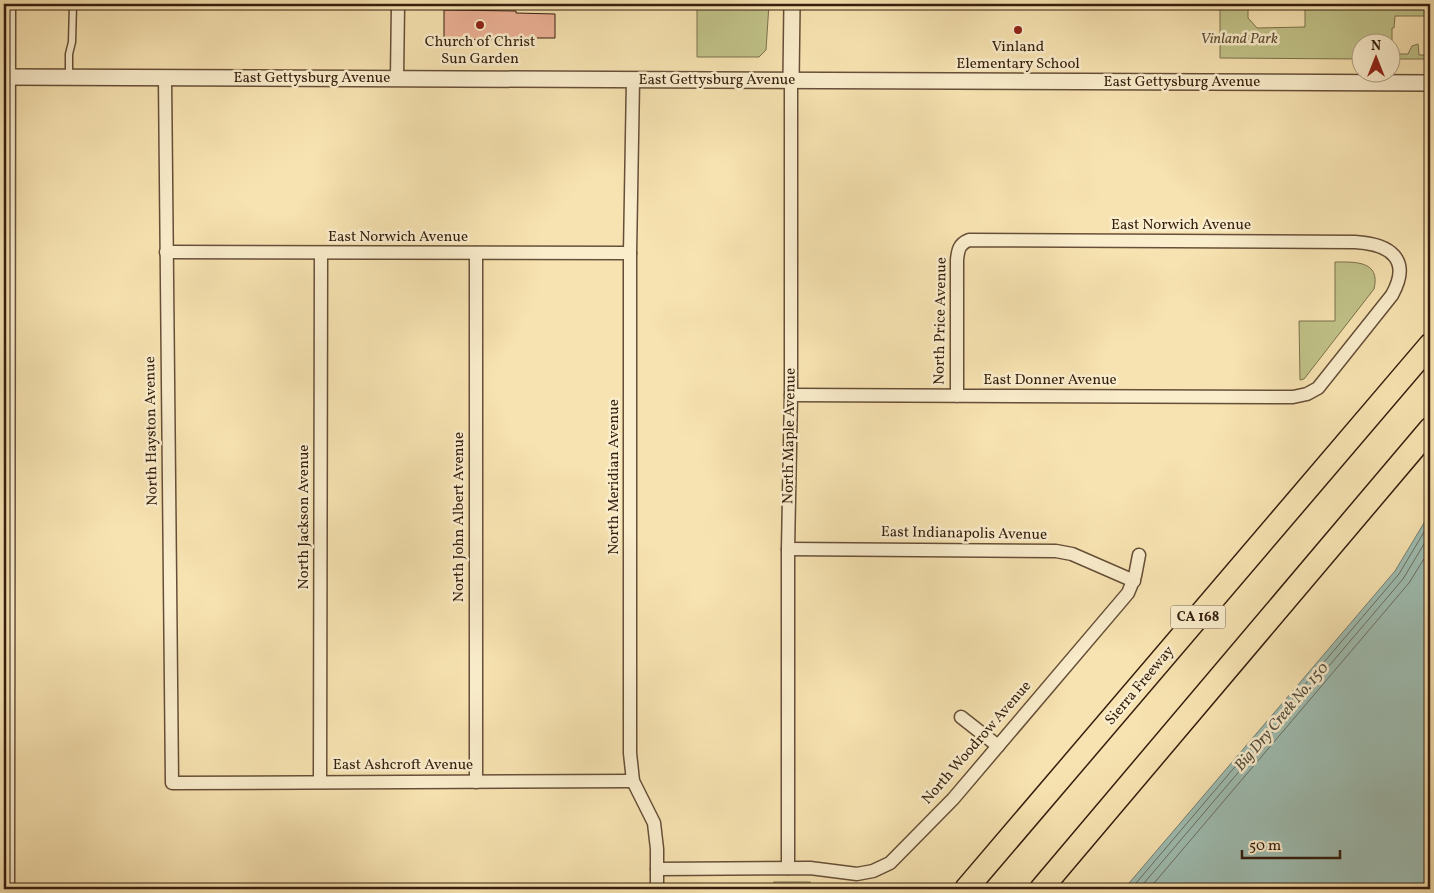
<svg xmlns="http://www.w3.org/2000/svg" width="1434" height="893" font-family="Vollkorn,serif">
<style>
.green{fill:#c1c389;stroke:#7b704c}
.water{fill:#9ebdb2;stroke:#747d71}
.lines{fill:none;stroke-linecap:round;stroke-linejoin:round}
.shore{stroke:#6a6e60;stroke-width:1}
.building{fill:#ecb196;stroke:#351e0f}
.service-casing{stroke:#664f38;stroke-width:9}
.minor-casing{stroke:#664f38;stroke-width:15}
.tertiary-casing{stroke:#664f38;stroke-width:18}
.motorway-casing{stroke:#351e0f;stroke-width:25}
.service{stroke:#faedcc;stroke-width:6}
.minor{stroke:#faedcc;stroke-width:12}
.tertiary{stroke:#faedcc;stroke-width:15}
.motorway{stroke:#f7e3b1;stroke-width:22}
.poi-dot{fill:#8f2418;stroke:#faedcc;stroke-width:2}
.labels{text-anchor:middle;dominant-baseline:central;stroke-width:5;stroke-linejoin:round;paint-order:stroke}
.shield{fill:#faedcc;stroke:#705c48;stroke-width:1}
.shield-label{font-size:14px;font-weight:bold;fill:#351e0f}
.park-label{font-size:15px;font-style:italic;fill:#5f5034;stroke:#faedcc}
.poi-label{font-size:15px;fill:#351e0f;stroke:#faedcc}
.street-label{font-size:15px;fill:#351e0f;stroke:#faedcc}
.water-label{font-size:16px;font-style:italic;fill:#544e40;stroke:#faedcc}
</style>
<rect width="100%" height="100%" fill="#f7e3b1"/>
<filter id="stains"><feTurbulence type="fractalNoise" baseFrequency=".004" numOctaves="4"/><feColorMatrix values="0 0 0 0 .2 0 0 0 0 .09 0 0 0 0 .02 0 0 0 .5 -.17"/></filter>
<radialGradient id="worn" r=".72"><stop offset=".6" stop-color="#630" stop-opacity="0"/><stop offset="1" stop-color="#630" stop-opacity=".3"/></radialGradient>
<g class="green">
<path d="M697,4h72l-3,46 -7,7h-62z"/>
<path d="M1220,4h28v14l9,10 48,-1v-23h125v12h-35l-1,12h-2v26h16l4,-8 6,-2 1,11h11v4h-38v-17h-30l-1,17 -141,-1z"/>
<path d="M1335,262c19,0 46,-2 39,27l-70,90 -4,1 -1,-59h36z"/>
<rect x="774" y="882" width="36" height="7"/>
</g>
<path class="water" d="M1430,513v376h-306l271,-318z"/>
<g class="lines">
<g class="shore">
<path d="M1131,889l268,-315 31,-52"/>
<path d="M1139,889l264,-310 27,-45"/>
<path d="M1149,889l260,-306 21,-34"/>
</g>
</g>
<path class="building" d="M444,10l72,1v2l39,1v24h-39l-1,2 -71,-1z"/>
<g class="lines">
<defs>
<path id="service" d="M69,76v-22l3,-12 1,-38"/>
<g id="minor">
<path d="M165,78l7,705 461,-2"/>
<path d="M397,78l1,-74"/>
<path d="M633,80l-3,173v500l3,28 21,42 3,26v40"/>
<path d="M166,252l464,1"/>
<path d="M791,395l502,2 14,-3 11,-6 74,-93c20,-36 -2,-51 -37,-53l-386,-2c-10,4 -11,10 -12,20v136"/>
<path d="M788,549l268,2 16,3 62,27"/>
<path d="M961,717l37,29"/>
<path d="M320,781l1,-528"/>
<path d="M476,782v-529"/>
<path d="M788,868v-319l3,-154v-315"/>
<path d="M657,869l153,-1 47,6 16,-3 17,-8 63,-64 175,-206 7,-17 4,-21"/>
<path d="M8,889l1,-885"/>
</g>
<g id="tertiary">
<path d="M4,77l1426,6"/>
<path d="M791,80l1,-76"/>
</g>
<g id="motorway">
<path d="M966,889l464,-544"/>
<path d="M1041,889l389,-460"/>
</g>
</defs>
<use href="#service" class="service-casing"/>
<use href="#minor" class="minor-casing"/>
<use href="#tertiary" class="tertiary-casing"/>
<use href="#motorway" class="motorway-casing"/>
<use href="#service" class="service"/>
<use href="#minor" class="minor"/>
<use href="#tertiary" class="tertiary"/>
<use href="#motorway" class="motorway"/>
</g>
<g class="poi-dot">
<circle cx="480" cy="25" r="5"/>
<circle cx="1018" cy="30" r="5"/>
</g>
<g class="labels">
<rect class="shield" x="1170.5" y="605.5" width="55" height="23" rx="4"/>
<g class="shield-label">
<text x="1198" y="617">CA 168</text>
</g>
<g class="park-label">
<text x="1239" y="39">Vinland Park</text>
</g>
<g class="poi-label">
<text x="480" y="42">Church of Christ<tspan x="480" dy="17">Sun Garden</tspan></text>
<text x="1018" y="47">Vinland<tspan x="1018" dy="17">Elementary School</tspan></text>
</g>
<g class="street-label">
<text x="312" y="78">East Gettysburg Avenue</text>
<text x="717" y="80">East Gettysburg Avenue</text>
<text x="1182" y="82">East Gettysburg Avenue</text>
<text x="1181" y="225">East Norwich Avenue</text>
<text x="398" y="237">East Norwich Avenue</text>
<text transform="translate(941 321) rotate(-89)">North Price Avenue</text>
<text x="1050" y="380">East Donner Avenue</text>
<text transform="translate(152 431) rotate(-91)">North Hayston Avenue</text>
<text transform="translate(790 436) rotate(-89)">North Maple Avenue</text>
<text transform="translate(614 477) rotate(-90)">North Meridian Avenue</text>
<text transform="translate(304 517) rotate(-90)">North Jackson Avenue</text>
<text transform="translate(459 517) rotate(-90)">North John Albert Avenue</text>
<text transform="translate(964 534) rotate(1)">East Indianapolis Avenue</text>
<text transform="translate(1140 686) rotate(-50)">Sierra Freeway</text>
<text transform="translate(977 743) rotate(-49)">North Woodrow Avenue</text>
<text x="403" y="765">East Ashcroft Avenue</text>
</g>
<g class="water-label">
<text transform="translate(1282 717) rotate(-50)">Big Dry Creek No. 150</text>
</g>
</g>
<rect width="1434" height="893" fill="none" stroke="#f7e3b1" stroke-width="20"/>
<rect x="5" y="5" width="1424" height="883" fill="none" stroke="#351e0f" stroke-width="2.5"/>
<rect x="10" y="10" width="1414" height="873" fill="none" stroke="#351e0f"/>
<g transform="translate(1376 58)"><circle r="24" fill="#faedcc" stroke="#ab9a80"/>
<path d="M0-4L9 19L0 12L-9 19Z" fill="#8f2418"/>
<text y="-8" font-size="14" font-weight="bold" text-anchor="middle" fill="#351e0f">N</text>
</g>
<path d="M1242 850v8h98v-8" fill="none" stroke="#351e0f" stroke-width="2.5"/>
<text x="1249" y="850" font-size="15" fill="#351e0f" stroke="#faedcc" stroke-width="4" paint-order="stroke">50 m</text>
<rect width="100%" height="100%" filter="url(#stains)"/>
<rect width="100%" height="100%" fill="url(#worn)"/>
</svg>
